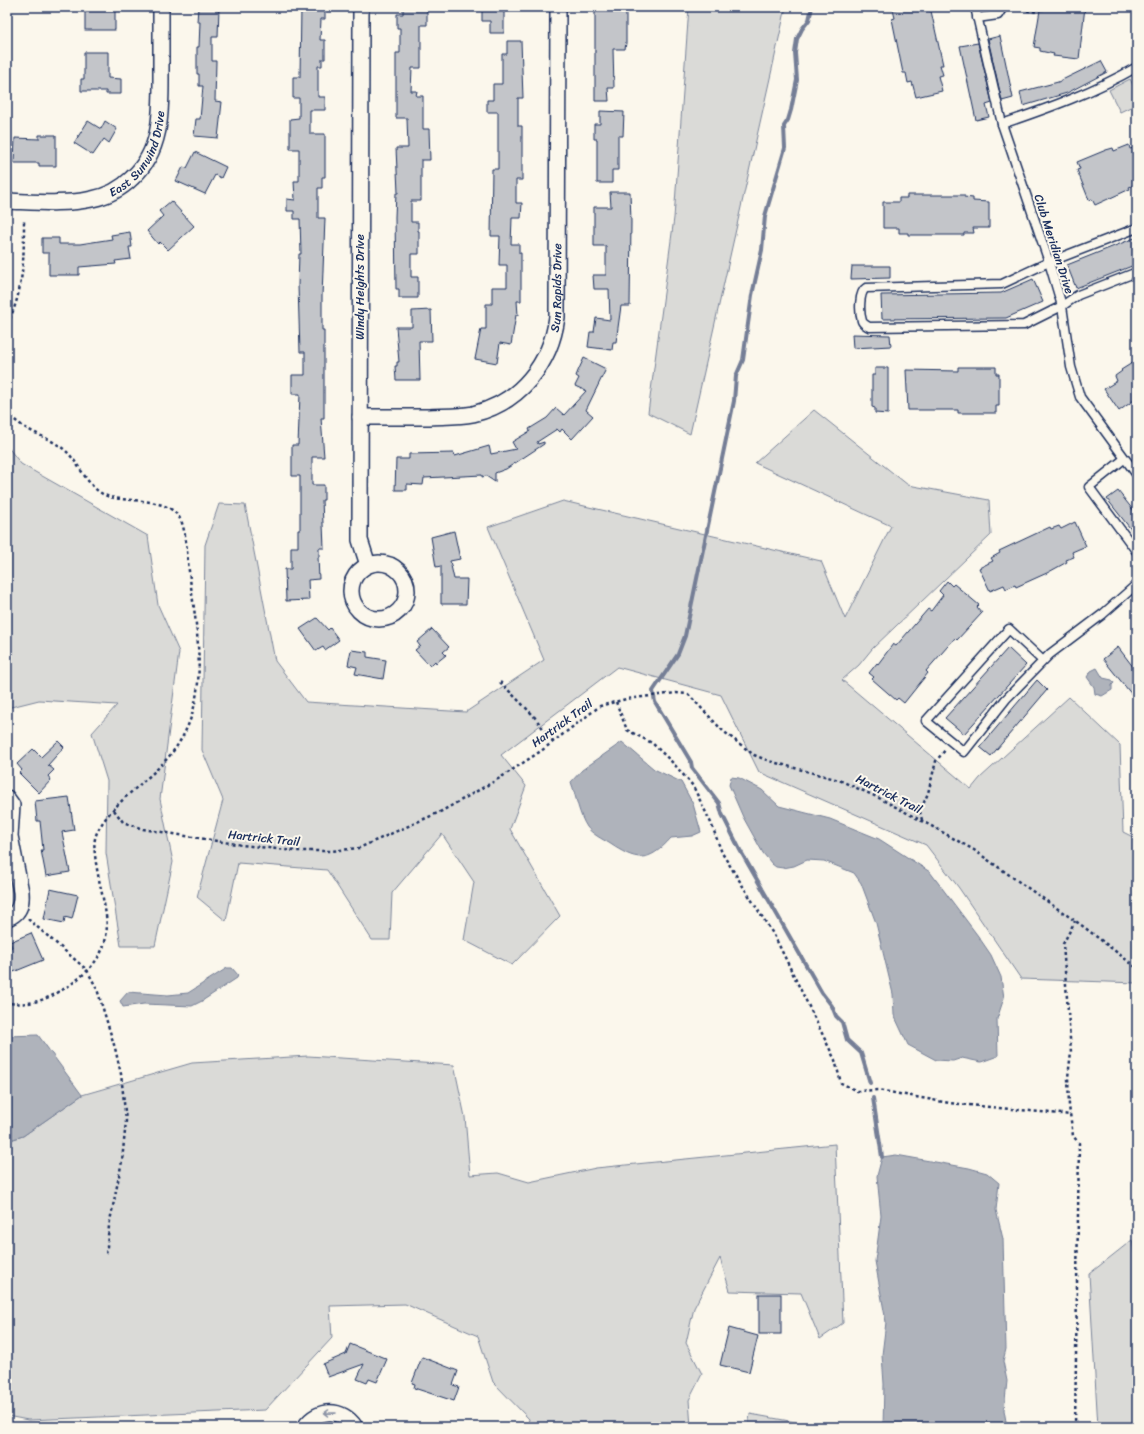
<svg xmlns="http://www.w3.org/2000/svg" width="1144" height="1434" font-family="Sriracha,sans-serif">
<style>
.green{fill:#dadad7;stroke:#7a849a}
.water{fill:#afb3bb;stroke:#747e96}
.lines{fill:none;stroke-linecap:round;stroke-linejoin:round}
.stream{stroke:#747e96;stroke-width:4}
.building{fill:#c3c5c9;stroke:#1b2f5e}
.service-casing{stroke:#1b2f5e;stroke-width:11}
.minor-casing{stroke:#1b2f5e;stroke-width:18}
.path{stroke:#1b2f5e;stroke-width:2.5;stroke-dasharray:3 3;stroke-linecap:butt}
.service{stroke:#fbf7ec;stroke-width:8}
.minor{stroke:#fbf7ec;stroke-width:15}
.oneway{stroke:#8b93a5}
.labels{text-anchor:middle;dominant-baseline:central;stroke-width:4;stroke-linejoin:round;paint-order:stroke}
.street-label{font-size:12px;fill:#1b2f5e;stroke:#fbf7ec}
</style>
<rect width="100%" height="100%" fill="#fbf7ec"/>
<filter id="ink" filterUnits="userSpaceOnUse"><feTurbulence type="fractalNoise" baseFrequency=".025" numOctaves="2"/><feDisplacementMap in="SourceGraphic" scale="8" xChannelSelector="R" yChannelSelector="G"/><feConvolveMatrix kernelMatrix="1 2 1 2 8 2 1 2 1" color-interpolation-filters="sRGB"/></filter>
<g filter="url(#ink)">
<g class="green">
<path d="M689,7h97l-96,427 -42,-21 26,-195z"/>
<path d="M1130,79l7,14v11l-17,8 -11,-22z"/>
<path d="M814,410l94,75 81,15 2,35 -119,114 -13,16 -17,15 129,109 9,-11 89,-81 51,48 3,87 14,7v144l-116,-4 -62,-91 -33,-43 -167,-73 -38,-77 -104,-28 -116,88 25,31 -16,43 50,87 -48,49 -48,-25 10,-58 -32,-48 -50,59 -2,47h-18l-45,-70 -89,-7 -12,58 -29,-24 26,-97 -21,-50 3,-205 14,-41 26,1 30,156 31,41 160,10 78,-52 -56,-133 75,-26 258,60 24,58 46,-93 -136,-63z"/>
<path d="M7,446l14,18 127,72 10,69 21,47 -19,147 13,63 -18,84h-34l-15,-93 1,-72 -15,-48 25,-28 -78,-5 -32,8z"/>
<path d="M7,857l8,44 -8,9z"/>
<path d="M308,1056l146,9 11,52 5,58 28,-2 31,9 67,-14 239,-24 8,179 -23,16 -19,-46 -71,-2 -10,-33 -26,50 -8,35 16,31 -13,26 2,27h-164l2,-8 -36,-37 -15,-46 -73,-32 -75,2 2,32 -67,72 -237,10 -21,-4v-275l16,-5 59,-41 110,-32z"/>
<path d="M1132,1240l5,29v158h-39l-9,-153z"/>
<path d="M750,1414l62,11 1,2h-65z"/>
</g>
<g class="water">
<path d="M1097,668l6,10 9,2 2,3 -2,2v5l-10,6 -7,-2 -1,-7 -7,-10 4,-6z"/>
<path d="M622,742l32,27 27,13 12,22 8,28 -9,4 -21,2c-23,26 -35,23 -62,5 -7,-4 -17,-9 -22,-16 -8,-12 -11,-31 -16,-45l11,-12z"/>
<path d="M731,777l8,1 23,12 17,16 51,13 49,20 51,33 48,64 13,19 10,22 3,21 -7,21 1,37 -17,6 -19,-4 -9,3 -17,-1 -28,-15 -14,-30 -1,-21 -17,-71 -15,-40 -7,-10 -30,-12 -17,-1 -13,6 -11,2 -7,-1 -4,-3 -9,-11 -20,-36 -14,-32z"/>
<path d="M227,968h5l6,7 -1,3 -35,23 -10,5 -48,-2 -21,3 -3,-6 8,-9 40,3 20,-2z"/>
<path d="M38,1035l44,60 -59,41 -16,5v-105z"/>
<path d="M896,1155l73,13 18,5 12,10 -3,27 7,29 3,110 -3,12 4,20 -3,29 3,17h-124l1,-43 -2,-29 4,-33 -11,-61 6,-45 -4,-40 5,-19z"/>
</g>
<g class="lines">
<g class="stream">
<path d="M812,7l-3,13 -7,9 -5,10 -2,14 2,27 -6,30 -3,10 -4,6 1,22 -20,68 -3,34 -10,45 -9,65 -7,16 -2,25 -49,235 -7,18 -25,37 2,11 36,60 1,6 27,35 3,11 18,36 82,143 10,13 4,10 6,6 5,18 14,13 9,30"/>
<path d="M873,1098l9,59"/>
</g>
</g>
<g class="building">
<rect x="85" y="7" width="30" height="23"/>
<path d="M198,7h21l-1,30h-6v24h4l-1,40 7,1 -4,36 -24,-2 2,-17h4l3,-33h-4v-12h-2v-27h2l1,-25h-3z"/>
<path d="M301,7h24v12h-4l-1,21h5v19h-3v7h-4v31h7v13h-15v24h15v43h-3v11h-4v30h7l-3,78v34h2v88h-3l3,39h-12v28h12v15h-2l2,48h-5v9h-1l1,22 -11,1 1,20 -23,1 -1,-32h6v-22h7v-17h2v-54h-8v-31h6l2,-51h-8v-19h13v-23h-5l-2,-67 1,-31h2l-1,-35h-6v-8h-7v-12l8,1 -1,-19h5v-32h-9v-30l9,-1v-20h-6v-21h7z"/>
<path d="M403,7h24v18h-6v43h-9l-1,23h6l-1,5h7v33h6l1,31h-9v41h-10v21h7v9h1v23h-8v23h7v21h-19v-9h-3l-1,-72 1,-24h2l-2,-45h12l-1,-30h-11v-65h4v-25h-3v-14h6z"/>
<path d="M482,7h20v3h2v23h-14v-12h-8z"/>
<path d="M595,7h31v36l-1,6h-12l1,39h-6l1,13h-14z"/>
<path d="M902,7h26l1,4h2l12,54h-3l3,10 -5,1 4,15 -26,6 -4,-15 -4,1 -2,-10h-3l-11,-54 3,-1 -2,-8z"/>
<path d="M1045,7h40l-6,52 -26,-3 1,-2 -14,-3v-3l-6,-1 6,-37h4z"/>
<path d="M1000,36l13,62 -11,3 -14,-62z"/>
<path d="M507,41h14l2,57h-5v28h4v54h-6v23h6l-1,15h-9l-1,26h8v9h2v48h-4l1,14h-2l-5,30 -11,-2 -3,20 -22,-4 6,-30h5v-25h6v-17h15v-22h-8l1,-29h-9l1,-67h6v-57h-11v-12h6v-16h9v-30h5z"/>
<path d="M978,43l14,60 -6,2 3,12 -13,3 -16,-74z"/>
<path d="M84,52h24v26l13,1v15h-15v-3h-25v-12h3z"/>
<path d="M1101,61l6,11 -40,21 -44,13 -3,-14 38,-10z"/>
<path d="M600,111l24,1 -1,24h-5v34h-6v13h-15v-44h-3v-15h6z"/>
<path d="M88,121l13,8 4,-8 12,8 -8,14 -5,-4 -11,16 -19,-12z"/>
<path d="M39,135h17v31h-17v-3h-25l1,-25 24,1z"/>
<path d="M1129,145l1,4 7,-2v37l-8,3 1,2 -35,16 -3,-6 -3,1 -12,-30 3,-1 -3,-7 29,-12 7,-2 1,3z"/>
<path d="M195,152l31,15 -5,11 -6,-3 -10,19 -29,-13 7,-14 4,1z"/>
<path d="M610,192h20l1,30 -1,84h-9l-5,36h-3l-1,8 -24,-3 2,-15h4l2,-14 14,2 -1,-31h-15l-1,-14h13v-29h-12v-39h17z"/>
<path d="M907,195h57v2l9,1v3l16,1v26h-16l1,5h-10v2h-56v-2h-9v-5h-16v-26h16v-4h8z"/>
<path d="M171,201l23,25 -26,24 -8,-8 -2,2 -11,-13 16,-15 -4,-5z"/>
<path d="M130,232l2,15h-3l2,12 -16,2 1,3 -37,3v8h-30v-22h-7v-15h17v6h21l32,-5 -1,-4z"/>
<path d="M1137,237v27l-61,24 -9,-23z"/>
<path d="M852,266h38v12l-39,1z"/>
<path d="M1033,279l10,23 -37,16 -124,1 -1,-24 120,-2z"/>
<path d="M431,310l1,31h-13l1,39h-24l-1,-14h2v-4h2l-3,-35h16v-16z"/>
<path d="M852,334l38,1 1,11 -38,2z"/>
<path d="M584,358l22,11 -20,41 7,6 -21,23 -10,-10 -2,3 -3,-3 -20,13 1,2 6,-2v2l-38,25 -11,4v9l-9,-6 -4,1v-2l-58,3 -1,7 -16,-1v6h-12l1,-31h13v-5l45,-1 1,3 34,-10 2,8 25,-5 -4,-7 18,-11 -1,-2 18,-11 9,-10 8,7 22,-24 -11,-5 4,-8 -3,-2 2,-5z"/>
<path d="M1137,360v38l-18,13 -15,-22 13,-8 -2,-5 7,-5 -1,-1z"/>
<path d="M958,367h38v7h3v32h-3v7h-38v-3h-50l-2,-40 52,1z"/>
<path d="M875,368h13v46l-13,-1v-5l-3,-1v-32h3z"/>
<path d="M1118,491l19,24v22l-30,-38z"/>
<path d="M1075,522l11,24 -14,6 2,5 -8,3 1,2 -20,11 -31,14 -1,-2 -9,4 -2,-4 -14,6 -11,-23 14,-7 -2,-3 9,-5 -1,-2 51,-24 1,2 8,-3 2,3z"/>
<path d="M454,531l6,28 -10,2 4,18h13l-1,25h-25v-38l-5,1 -5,-30z"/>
<path d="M947,581l5,5 2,-2 25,21 -2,2 5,6 -25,27 -2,-2 -29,33 2,2 -24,30 -6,-5 -2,2 -24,-21 2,-2 -5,-4 8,-10 1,1 15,-20 3,2 32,-37 3,2 12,-16 -4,-4z"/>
<path d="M317,618l11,12 2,-2 9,12 -14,10 -2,-3 -7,4 -16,-22z"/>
<path d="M432,629l17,18 -6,5 3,3 -10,8 -1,-2 -5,5 -15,-16 5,-4 -3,-4z"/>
<path d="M1118,647l19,25v29l-34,-42z"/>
<path d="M1008,648l18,17 -62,69 -19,-16z"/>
<path d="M351,650l16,2v5l19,3 -3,19 -28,-5 2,-7 -9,-2z"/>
<path d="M1037,680l10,10 -56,66 -11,-9z"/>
<path d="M58,741l6,6 -16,18 6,5 -6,6 3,4 -12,13 -20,-20 3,-3 -5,-6 16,-15 8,8z"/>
<path d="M69,797l5,33 -12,2 8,40 -24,4 -5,-26h2l-3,-29h-3l-2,-20z"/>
<path d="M50,889l28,6 -6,24 -7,-2 -1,6 -20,-4z"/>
<path d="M31,933l12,27 -32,13 -4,-8v-16l5,-2 -2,-5z"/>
<rect x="759" y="1294" width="22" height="40"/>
<path d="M729,1328l29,8 -9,36 -29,-7z"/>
<path d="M350,1344l37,15 -10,23 -8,-3 -2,4 -10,-4 7,-15 -36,13 -5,-13 23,-10z"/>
<path d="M422,1357l36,14 -5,14 6,2 -5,14 -40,-13 1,-4 -3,-1z"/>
</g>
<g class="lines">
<defs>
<g id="service">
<path d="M975,7l27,117 47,138 13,44 9,61 9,30 57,78"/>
<path d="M977,18l21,-3 5,-8"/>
<path d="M1002,124c47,-16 92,-32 135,-57"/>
<path d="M1137,228l-88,34 -47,22 -136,4c-7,4 -7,24 -4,33 1,3 4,4 7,6l155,-2 38,-19 16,-11 59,-23"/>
<path d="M1124,459l-35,28 48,65"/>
<path d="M1043,661l-34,-32 -83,92 38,31 42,-53 44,-45 53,-40 34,-30"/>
</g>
<g id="minor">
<path d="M361,7l-1,533 8,25"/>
<path id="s1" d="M7,201c27,1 58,4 85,-2 15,-3 29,-10 40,-21 31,-28 29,-68 29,-107 0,-21 0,-43 0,-64"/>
<path id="s2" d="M360,417c22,0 45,0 67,0 15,-1 31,0 46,-3 47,-11 78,-51 84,-97l1,-310"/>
<circle cx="379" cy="591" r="28"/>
<path d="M7,798l5,7 -2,31 11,56c1,12 -2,22 -14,26"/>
<path d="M305,1427c12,-19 38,-19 50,0"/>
</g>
</defs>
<use href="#service" class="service-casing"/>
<use href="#minor" class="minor-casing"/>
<g class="path">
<path d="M1024,7v3l13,2"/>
<path d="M7,324c17,-31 17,-69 17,-104"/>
<path d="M7,411c14,21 41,24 59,40 15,14 22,40 44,46 22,6 62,-1 72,26 5,16 5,32 7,48 8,66 26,137 -25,191 -20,22 -57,45 -68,73 -3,8 -1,20 0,28 8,52 28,81 -22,119 -22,16 -40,24 -67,21"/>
<path d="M500,682l33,33 20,27"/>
<path d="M616,702l11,28 25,13 22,21 19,22 18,37 11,30 53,84 60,123 6,23 16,8 21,-1 71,13 122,12"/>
<path d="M114,810l9,12 20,7 99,16 53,6h36l28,-3 83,-37 58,-33 41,-27 59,-45 26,-7 50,-6 12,1 35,37 31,24 15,6 70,19 40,18 56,30 39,22 51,36 59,41 53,41"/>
<path d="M922,820l-2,-8 8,-19 8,-32 10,-12"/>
<path d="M28,919l59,51 10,19 18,59 6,26 5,47 -4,40 -13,65 -3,30"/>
<path d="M1075,1427l4,-284 -6,-7 -4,-30 -1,-29 3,-25 -8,-108 12,-23"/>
</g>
<use href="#service" class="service"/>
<use href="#minor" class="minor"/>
</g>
<defs><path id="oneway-shaft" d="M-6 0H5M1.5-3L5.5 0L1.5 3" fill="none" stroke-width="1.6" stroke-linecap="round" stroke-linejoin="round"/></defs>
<use class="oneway" href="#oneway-shaft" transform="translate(330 1413) rotate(-179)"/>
</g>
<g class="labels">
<g class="street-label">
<text stroke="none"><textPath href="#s1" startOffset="155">East Sunwind Drive</textPath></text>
<text transform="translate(1054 244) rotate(72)">Club Meridian Drive</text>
<text transform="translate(360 287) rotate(-90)">Windy Heights Drive</text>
<text stroke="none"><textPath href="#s2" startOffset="279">Sun Rapids Drive</textPath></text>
<text transform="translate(562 723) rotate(-36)">Hartrick Trail</text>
<text transform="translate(889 794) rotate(27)">Hartrick Trail</text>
<text transform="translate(264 838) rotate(6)">Hartrick Trail</text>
</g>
</g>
<rect width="1144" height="1434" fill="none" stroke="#fbf7ec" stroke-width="24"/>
<rect x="12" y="12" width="1120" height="1410" fill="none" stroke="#1b2f5e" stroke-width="1.5" filter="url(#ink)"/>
</svg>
